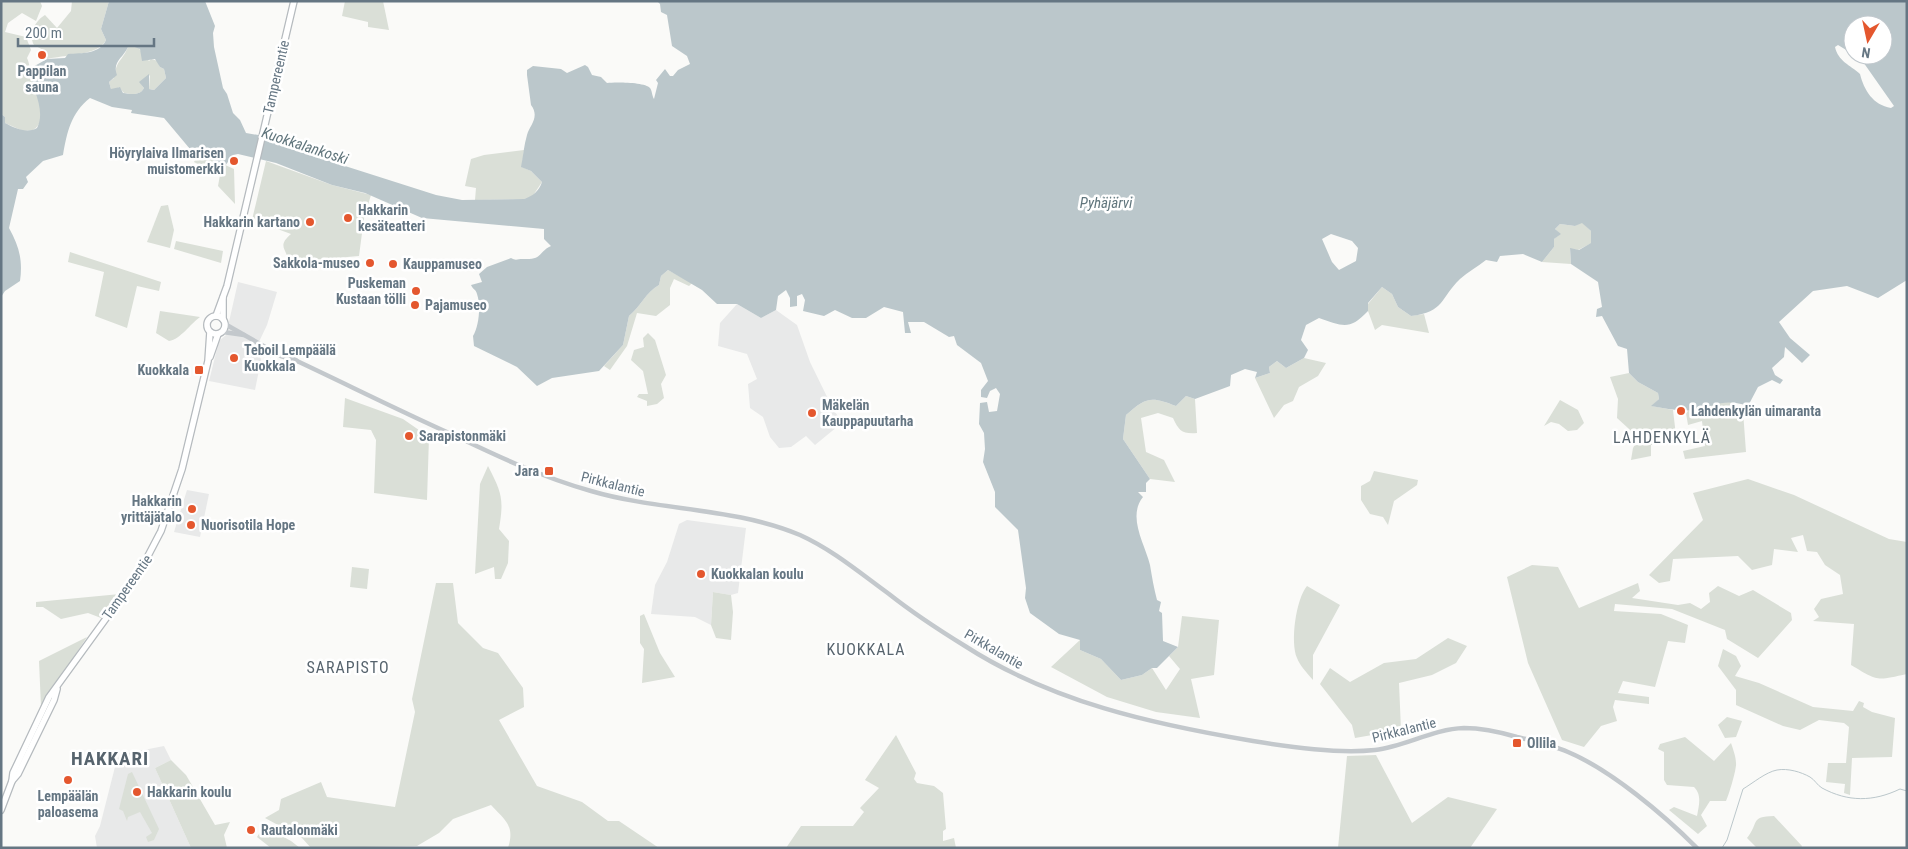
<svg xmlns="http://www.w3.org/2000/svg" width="1908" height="849" font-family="'Roboto Condensed',sans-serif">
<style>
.built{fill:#e8e9e9}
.green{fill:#dadfd7}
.water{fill:#bbc7cb;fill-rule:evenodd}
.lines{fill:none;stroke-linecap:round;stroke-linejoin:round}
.stream{stroke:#bbc7cb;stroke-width:1}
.major-casing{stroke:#b5babe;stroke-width:8}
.minor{stroke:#c3c8cc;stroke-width:4.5}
.major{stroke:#fff;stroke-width:5.5}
.poi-dot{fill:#e4572e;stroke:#fff;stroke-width:2}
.labels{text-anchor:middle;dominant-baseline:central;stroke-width:5;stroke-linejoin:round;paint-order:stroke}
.poi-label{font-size:14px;font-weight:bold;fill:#657683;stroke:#fff;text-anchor:start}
.street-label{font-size:14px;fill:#657683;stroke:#fff}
.water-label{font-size:15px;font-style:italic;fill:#60757c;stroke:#fff}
.quarter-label{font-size:16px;letter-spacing:1px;fill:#57646e;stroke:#fff}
.district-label{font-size:19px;font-weight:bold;letter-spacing:1px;fill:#57646e;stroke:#fff}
</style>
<rect width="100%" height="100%" fill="#fafaf8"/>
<g class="built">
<path d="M238,282l39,10 -10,33 -10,21 4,14 -6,30 -46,-9 10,-40 7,-6z"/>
<path d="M737,304l24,14 15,-8 21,15 13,37 24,49 9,11 -28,23 -9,-9 -15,11 -12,1 -9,-11 -7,-20 -13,-9 -2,-24 9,-5 -10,-25 -29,-8 2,-23z"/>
<path d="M187,490l22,4 -9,43 -26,-5z"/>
<path d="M687,520l59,8 -8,65 -7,2 -18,-3 -2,33 -16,-8 -44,-3 4,-29 12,-23 12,-38z"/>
<path d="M164,746l7,14 -16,8 36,80h-94l-2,-12 5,-10 17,-67 6,-5z"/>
</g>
<g class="green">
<path d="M1,1h39l2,5 -6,15 -14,-8 -14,10 -3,9 21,5 5,13 -4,8c3,6 2,10 3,15 3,15 22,46 3,57l-10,1 -18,-8v-6l-4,-3z"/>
<path d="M72,1h37l-8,28 5,11c-7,16 -44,15 -59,19v-7l-13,-7c-6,-11 1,-24 11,-30l12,13 14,-17z"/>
<path d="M345,1h38l6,29 -21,-3v-5l-26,-6z"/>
<path d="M132,46h5l12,15 2,-2 7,2 2,6 4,2 2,9 -12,12 -5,-1 1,-14 -9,9 3,4c-4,8 -13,6 -20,5l-5,-6 -4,3 -4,-1 -2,-7 5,-4c3,-20 8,-16 14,-31z"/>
<path d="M524,150l-2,17 9,4 11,11 -10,15 -8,2 -49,1 1,-12 -11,-2 6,-27 13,-4z"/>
<path d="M199,153l35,16 1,35 -17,-18 2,-11 -26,-13z"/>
<path d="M266,161l66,24 39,10 -7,23 -5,38 -70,6c-3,-14 -12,-16 2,-28l-30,-11 -4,3 -6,-2z"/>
<path d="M168,205l6,25 -4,18 -23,-6 14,-36z"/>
<path d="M1582,222l9,9 1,12 -14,7 -8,-1 1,15 -29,-2 12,-15v-8l6,-5 -5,-5 5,-5 15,2z"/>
<path d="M176,241l47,10 -2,12 -47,-14z"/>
<path d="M70,252l91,30 -2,9 -22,-5 -10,42 -32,-12 9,-44 -36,-10z"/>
<path d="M668,270l24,13 -3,3 -15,-7 -4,9v17l-14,11 -19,-3 -10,33 -17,24 -6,-4 19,-21 6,-29c12,-10 17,-24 30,-31l2,-9z"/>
<path d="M1382,287l10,7 6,13 13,9 13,-2 5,19 -47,-8 -7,5 -7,-19v-7z"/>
<path d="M160,311l40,6c-10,7 -19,22 -31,24l-13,-8z"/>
<path d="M648,333l7,7 11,35 -5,9 3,14 -7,6 -10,2v-5l-10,-4 2,-3h9l-5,-23 -12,-11 3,-10 10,-3 -1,-9z"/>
<path d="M1304,358l22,5 -8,13 -19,11 -6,14 -9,4 -10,13 -19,-40 15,-5 -1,-6 8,-6 9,7z"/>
<path d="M1629,373l9,9 20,11 1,6 -7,7 21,4 4,34 -26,1v11l-20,4 2,-12 6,-10 -22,-20 1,-19 -8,-22z"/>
<path d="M1186,396l9,3 2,34c-15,1 -18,-2 -24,-15l-15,-5 -17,5 5,34 18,8 11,22 -25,-3 -27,-40 3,-24c20,-18 25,-19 50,-9z"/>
<path d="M345,398l58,21 26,18 -2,63 -53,-7 2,-53 -5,-10 -28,-3z"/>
<path d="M1560,400l18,10 6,13 -7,7 -9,1 -9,-7 -8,-2 -7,4z"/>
<path d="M1731,400l12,11 3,41 -61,7 -2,-8 22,-5 -3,-25 -14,4 -2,-12 3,-3z"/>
<path d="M488,466c14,27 16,33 11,63l10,12 -1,22 -7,16h-6l-1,-12 -19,7 5,-90z"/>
<path d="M1374,471l44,9 -1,5 -23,16 -6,24 -5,-8 -13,-3 -9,-14v-14l9,-5z"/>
<path d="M1748,479l46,16 95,44 18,3v132c-32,7 -29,7 -56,-9l3,-41 -41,-3 6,-4 -5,-8 7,-10 22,-5 -3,-19 -15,-10 -8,-13 -10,-1 -4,-16 -12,3 7,14 -24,-3 -2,16 -20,5 -14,-14 -65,3 -3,22 -11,2 -10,-8 54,-55 -10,-27z"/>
<path d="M1532,565l26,2 21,41 59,-25 2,8 -8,7 46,7 12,-2 11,6 9,-7 -1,-9 9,-7 21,10 14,-6 38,23 1,7 -34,38 -31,-19 -2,-9 -53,-21 -57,-5 -1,7 47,3 27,11 -3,18 -17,-2 -13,46 -32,-6 -5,12 31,4v7l-34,-4 -2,7 4,14 -16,5 -17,21 -22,-7 -34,-77 -21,-86z"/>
<path d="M352,567l17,2 -2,20 -17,-2z"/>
<path d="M436,583h17l5,40 25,25 15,5 25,35 1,19 -25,13 38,66 45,16 26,19h11l40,27h-151c7,-22 -2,-27 -17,-43l-38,14 -14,14 -22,13 -106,2 -9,-10 -37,-20 14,-8 2,-11 40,-17 6,15 68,10 20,-95 -3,-13z"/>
<path d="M1307,586l33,19 -27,50v25c-5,-6 -13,-14 -16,-22 -7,-16 -1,-59 10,-72z"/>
<path d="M713,592l18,3 2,17 -2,28 -15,-2 -5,-13z"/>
<path d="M120,594l-19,24 -13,-5 -27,6 -18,-12h-7v-5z"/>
<path d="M644,614l16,39 15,24 -33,6 2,-34 -4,-6v-27z"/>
<path d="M1182,616l37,4 -5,55 -23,4 9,39 -44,-6 -49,-15 -56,-30 29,-27v10l21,9 20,21 21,-5 10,-7 14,22 14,-21 -11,-13 9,-9z"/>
<path d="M87,637l-46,70 -2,-46z"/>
<path d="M1448,638l19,8 -11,17 -24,12 -33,8 2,47 -46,8 -3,-13 -32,-41 10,-16 20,14 34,-19 32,-4z"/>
<path d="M1723,649l13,7 5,10 -6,10 24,7 54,24 40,4 6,-10 5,2 -1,4 9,5 23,6 -3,39 -40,1 -2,37 -6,-2 1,-9 -19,-2 2,-19h18l3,-36 -5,-4 -25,-3 -19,10 -17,-4 -47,-21v-15l-18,-24z"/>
<path d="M1727,717l15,4 -6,16 -11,1 -7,-13z"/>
<path d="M896,735l20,38 -2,6 3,4 17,3 9,7 3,36 -3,2v10l11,-3 2,10h-170l15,-22h52l11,-14 -4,-4 19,-20 -14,-8z"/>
<path d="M1685,737l29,24 17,-18c2,6 5,14 5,20 1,5 -7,32 -10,38h-16l-9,14 6,11 -9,8 -29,-24 5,-3 23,9c2,-11 5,-21 -3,-29l-27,-2 -3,-5v-28l-6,-3 2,-5z"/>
<path d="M1376,755l36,68 36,-26 49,12 -27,39h-132l9,-92z"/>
<path d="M171,760l15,15 29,50 15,-3 -6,13 3,13h-36l-36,-80z"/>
<path d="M132,772l27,57 -5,11 -6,2 -2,-5 6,-4 -12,-21 -12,5 -1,4 -4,-10 -4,-2 9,-35z"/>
<path d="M1774,816l28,30 -1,2h-44l-10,-10c13,-16 2,-21 27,-22z"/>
<path d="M264,826l27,15 9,7h-29l-14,-11z"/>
</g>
<path class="water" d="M109,1h96l10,25 -2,7 1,14 9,41 4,6 6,19 7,7 6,13 42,7 14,9 43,17 91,29 26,5 62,-1c9,-3 15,-8 18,-17l-11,-11 -10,-4c2,-10 3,-22 6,-32 3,-10 13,-18 4,-30l-4,-30v-5l6,-4 28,3 6,4 18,-8 3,2 4,8 9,2 6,6c8,-1 38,-1 43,5 2,2 2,8 4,11l4,-16 -2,-3 9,-11 5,7h3l5,-6 12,-6 -3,-8 -15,-10 -5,-31 -6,-3 -1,-8 -3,-3h1250v279l-29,18 -31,-12 -34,5 -34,31 11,16 20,17 -8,8 -17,-16 -1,10 -12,11 3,7 8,5 -3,4 -8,-4 -14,7 -10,19c-26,-8 -30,0 -54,4 -14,2 -29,-2 -43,-4l8,-7 -1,-6 -20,-11 -9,-9 -2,-24 -9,-3 -16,-30 -6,1 1,-8 5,-2 -4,-25 -27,-18 -1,-16 9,2 12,-7v-12l-9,-8 -7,3 -15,-2 -5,5 6,5 -7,5v8l-12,15 -19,-8 -23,2 -3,6 -11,-2c-9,7 -18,12 -26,19 -20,19 -15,33 -49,37l-13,-9 -6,-13 -10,-7 -14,16v8c-19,20 -25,15 -49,7l-13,7 -5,15 7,10 -4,8 -18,10 -9,-7 -8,6 1,6 -15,5 2,-6 -12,-3 -14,6 -1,11 -35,13 -9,-3 -10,10c-25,-10 -30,-9 -50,9l-3,24 27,40 -4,4v9h-8l5,5c-16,20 2,47 7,68 2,12 4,24 7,35l4,2 -2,9 3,2 1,28 15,6 -21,21h-5l-10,7 -21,5 -20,-21 -21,-9v-10l-21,-6 -29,-21 -5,-15 1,-10 -8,-58 -23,-23v-15l-12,-30 2,-13 -1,-16 -5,-9 1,-21 7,-1 2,10 8,-1 3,-17 -4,-6 -6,3 -3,7 -6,-1v-7l7,-9 -7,-18 -24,-18 -3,-9 -5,1 -25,-15h-16l3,11h-6l-2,-21 -19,-5 -18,11h-14l-17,-8 -11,6 -21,-5 2,-11 -3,-6 -5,2v10l-7,1v-9l-4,-8 -8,6 -2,14 -15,8 -24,-14h-20l-15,-14 -34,-20 -7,6 -2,9c-13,7 -18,21 -30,31l-6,29 -24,26 -47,7 -15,8 -20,-19 -43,-21 -1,-10c6,-10 8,-30 4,-42 -1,-5 -4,-4 -6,-9l11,-3 -3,-8 8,-7 24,-9c5,3 6,1 12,1 20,1 15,-7 28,-13l-7,-7v-10l-122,-11 -57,-25 -33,-8 -56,-22 -38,-9 -5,1 -8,11 -26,-13 -6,-5 -3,1 -26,-31 -33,-5 1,-3 -20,-3 -22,-9c-19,15 -23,34 -27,57l-20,6 -17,16 2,5 -5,7h-5l-9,39c10,18 14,32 11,53l-15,10 -4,6v-183l4,3v6c10,5 21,11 32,5 11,-21 -11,-48 -6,-60l16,-9 18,-1 3,-4c14,-1 32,0 38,-14l-5,-11zM1853,25h30v30h-30zM1838,45l23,14 33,47 -3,2c-18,-3 -27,-18 -31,-34 -10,-9 -22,-13 -25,-27zM132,46l8,3 2,12 13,-2 5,8 4,2 2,9 -12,12 -5,-1v-15l-10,8 5,6c-4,8 -13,6 -21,5l-3,-6 -9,2 -2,-7 8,-7c-5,-13 6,-17 11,-28zM1331,234l21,7 6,7 -2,13 -17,9 -7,-8 -10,-23z"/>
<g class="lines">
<path class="stream" d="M1722,848l5,-8 16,-51c10,-6 23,-17 34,-19 11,-2 24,2 33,7 5,3 7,8 12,11 26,14 51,14 78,1l7,2"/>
<defs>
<g id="major">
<circle cx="216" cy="325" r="9"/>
<path d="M216,316l11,-30 67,-285"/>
<path d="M223,319v-21"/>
<path d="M210,357l8,-23"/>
<path d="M12,781l6,-7 36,-74 3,-11"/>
<path d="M1,810l11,-29 1,-8 36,-76 90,-124 22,-42 21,-62 26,-108 2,-29"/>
</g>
</defs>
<use href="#major" class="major-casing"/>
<g class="minor">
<path d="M225,324l56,32 16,5"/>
<path d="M223,332l21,3"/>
<path d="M277,352l11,2 9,7c51,24 101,49 152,72 46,22 92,44 142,58 68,20 142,16 209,44 33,15 60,38 89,59 24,19 50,36 76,52 87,56 187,78 288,95 37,6 85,13 122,9 31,-4 58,-21 89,-22 18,0 36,4 53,9 17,4 35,8 51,15 43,18 96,63 129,96"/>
</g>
<use href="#major" class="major"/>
</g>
<g class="poi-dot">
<circle cx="42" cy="55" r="5"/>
<circle cx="234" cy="161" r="5"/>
<circle cx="348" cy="218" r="5"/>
<circle cx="310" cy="222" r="5"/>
<circle cx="370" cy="263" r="5"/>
<circle cx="393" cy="264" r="5"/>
<circle cx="416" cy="291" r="5"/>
<circle cx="415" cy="305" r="5"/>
<circle cx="234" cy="358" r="5"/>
<rect x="194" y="365" width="10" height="10" rx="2.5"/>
<circle cx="1681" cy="411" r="5"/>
<circle cx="812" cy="413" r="5"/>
<circle cx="409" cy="436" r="5"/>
<rect x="544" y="466" width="10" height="10" rx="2.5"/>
<circle cx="192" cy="509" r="5"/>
<circle cx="191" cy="525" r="5"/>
<circle cx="701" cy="574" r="5"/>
<rect x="1512" y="738" width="10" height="10" rx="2.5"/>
<circle cx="68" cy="780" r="5"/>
<circle cx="137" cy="792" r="5"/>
<circle cx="251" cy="830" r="5"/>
</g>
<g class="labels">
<g class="poi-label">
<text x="42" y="71" text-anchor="middle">Pappilan<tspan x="42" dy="16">sauna</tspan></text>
<text x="224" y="153" text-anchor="end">Höyrylaiva Ilmarisen<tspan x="224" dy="16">muistomerkki</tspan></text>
<text x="358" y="210">Hakkarin<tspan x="358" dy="16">kesäteatteri</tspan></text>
<text x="300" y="222" text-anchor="end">Hakkarin kartano</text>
<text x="360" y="263" text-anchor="end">Sakkola-museo</text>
<text x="403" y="264">Kauppamuseo</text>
<text x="406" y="283" text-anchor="end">Puskeman<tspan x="406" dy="16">Kustaan tölli</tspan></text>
<text x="425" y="305">Pajamuseo</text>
<text x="244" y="350">Teboil Lempäälä<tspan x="244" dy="16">Kuokkala</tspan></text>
<text x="189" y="370" text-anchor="end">Kuokkala</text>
<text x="822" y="405">Mäkelän<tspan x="822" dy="16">Kauppapuutarha</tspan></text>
<text x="1691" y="411">Lahdenkylän uimaranta</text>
<text x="419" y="436">Sarapistonmäki</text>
<text x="539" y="471" text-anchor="end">Jara</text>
<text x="182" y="501" text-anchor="end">Hakkarin<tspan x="182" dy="16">yrittäjätalo</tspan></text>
<text x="201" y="525">Nuorisotila Hope</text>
<text x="711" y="574">Kuokkalan koulu</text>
<text x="1527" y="743">Ollila</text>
<text x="147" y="792">Hakkarin koulu</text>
<text x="68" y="796" text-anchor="middle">Lempäälän<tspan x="68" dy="16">paloasema</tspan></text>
<text x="261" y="830">Rautalonmäki</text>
</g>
<g class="street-label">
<text transform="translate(276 77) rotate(-77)">Tampereentie</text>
<text transform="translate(613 484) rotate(14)">Pirkkalantie</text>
<text transform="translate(127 587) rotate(-55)">Tampereentie</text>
<text transform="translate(994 649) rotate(30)">Pirkkalantie</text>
<text transform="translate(1404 730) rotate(-14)">Pirkkalantie</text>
</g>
<g class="water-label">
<text transform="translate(305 146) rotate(18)">Kuokkalankoski</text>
<text x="1106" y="203">Pyhäjärvi</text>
</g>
<g class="quarter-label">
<text x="1662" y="437">LAHDENKYLÄ</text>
<text x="866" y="649">KUOKKALA</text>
<text x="348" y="667">SARAPISTO</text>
</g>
<g class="district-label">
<text x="110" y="758">HAKKARI</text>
</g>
</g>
<rect width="1908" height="849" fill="none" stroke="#657683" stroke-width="5"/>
<g transform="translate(1868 40) rotate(189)"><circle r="24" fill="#ffffff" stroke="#c1c8cd"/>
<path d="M0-4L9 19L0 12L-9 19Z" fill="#e4572e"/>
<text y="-8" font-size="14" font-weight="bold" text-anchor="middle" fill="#657683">N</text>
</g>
<path d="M18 38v8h136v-8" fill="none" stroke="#657683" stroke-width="2.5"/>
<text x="25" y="38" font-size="15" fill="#657683" stroke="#ffffff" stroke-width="4" paint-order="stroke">200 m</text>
</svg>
